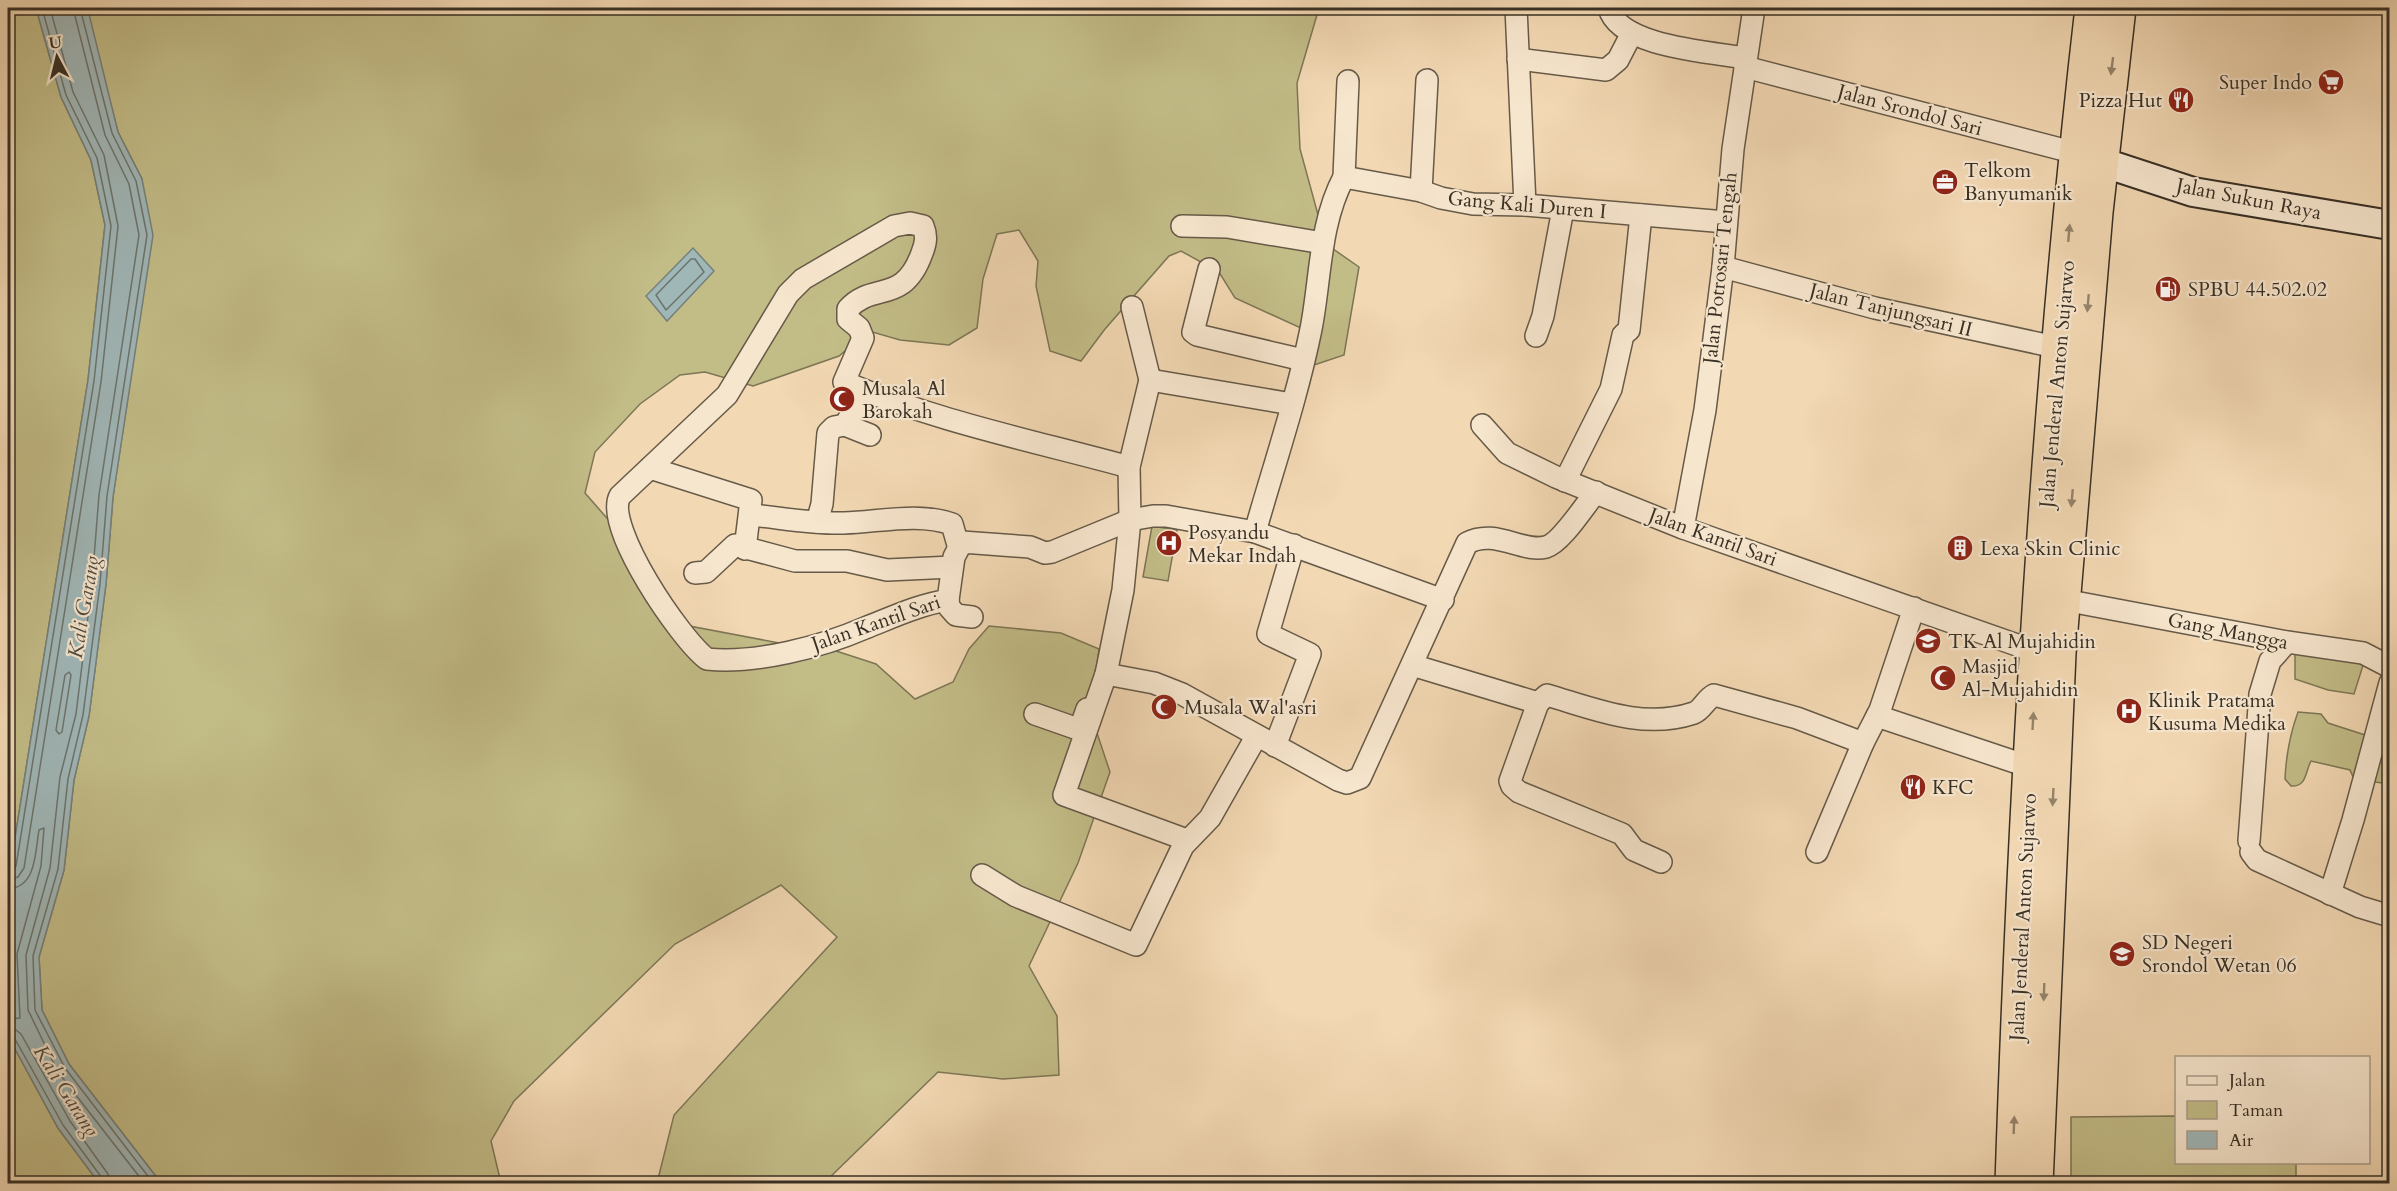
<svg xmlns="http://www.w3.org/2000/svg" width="2397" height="1191" font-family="Cardo,serif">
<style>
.green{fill:#c2bc87;stroke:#7d7656;stroke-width:1.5}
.water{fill:#a0b7b8;stroke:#76817d;stroke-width:1.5}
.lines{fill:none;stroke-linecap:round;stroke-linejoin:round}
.shore{stroke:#6c746e;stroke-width:1.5}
.street-casing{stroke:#665a48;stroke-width:24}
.secondary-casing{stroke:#383025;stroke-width:32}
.highway-casing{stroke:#383025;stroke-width:36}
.street{stroke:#f7e6ce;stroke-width:21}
.secondary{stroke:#f7e6ce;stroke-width:28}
.highway{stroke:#f2d8b3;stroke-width:33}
.oneway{fill:#95846c}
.labels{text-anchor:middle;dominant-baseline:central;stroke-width:4.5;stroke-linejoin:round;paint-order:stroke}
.poi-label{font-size:20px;fill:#383025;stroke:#f7e6ce;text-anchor:start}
.street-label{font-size:20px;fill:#383025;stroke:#f7e6ce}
.water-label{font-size:21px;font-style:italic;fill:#4d4b42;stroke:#f7e6ce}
</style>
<rect width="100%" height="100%" fill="#f2d8b3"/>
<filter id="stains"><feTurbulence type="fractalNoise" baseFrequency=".00333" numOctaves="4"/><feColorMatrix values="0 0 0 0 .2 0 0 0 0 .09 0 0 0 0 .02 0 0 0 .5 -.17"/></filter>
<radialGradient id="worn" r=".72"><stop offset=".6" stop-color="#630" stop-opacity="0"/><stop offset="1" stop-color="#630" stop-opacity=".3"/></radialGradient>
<g class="green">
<path d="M8,8h28l25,89 30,63 14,65 -17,155 -80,502z"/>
<path d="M85,8h1234l-22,75 3,66 26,95 33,23 -15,88 -33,11 -10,-38 -66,-30 -16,-26 -38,-21 -12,5 -64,73 -24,32 -31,-10 -14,-65 2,-25 -19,-31 -22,4 -14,45 -6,49 -28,17 -49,-5 -31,-9 -30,25 -86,30 -48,-14 -25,3 -40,29 -45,48 -10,41 69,79 25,52 116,22 35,3 46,15 39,35 38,-17 16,-33 20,-23 72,7 38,16 -8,66 19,57 -32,91 -49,103 28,50 2,59 -56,4 -65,-7 -114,111h-167l17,-68 163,-178 -56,-52 -106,59 -161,157 -23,40 10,42h-340l-92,-119 -27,-54 -3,-53 25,-87 10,-90 15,-64 17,-132 7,-87 22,-148 7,-170 -24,-47z"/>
<path d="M1152,526l25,4 -9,51 -25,-4z"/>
<path d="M2295,649l70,10 -11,35 -26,-4 -33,-11z"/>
<path d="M2298,712l23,2 7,9 37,12 15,24 9,3v22l-35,-5 -4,-9 -39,-9c-6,11 -4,26 -20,25l-6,-7c1,-23 5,-45 13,-67z"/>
<path d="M8,1036l50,92 41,55h-91z"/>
<path d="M2176,1116v46l120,1v20h-225v-66z"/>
</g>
<g class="water">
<path d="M36,8h49l4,6 29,118 24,47 11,56 -40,262 -7,87 -17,132 -15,64 -10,90 -25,87 3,53 27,54 92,119h-62l-41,-55 -50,-92v-154l80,-502 17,-155 -14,-65 -30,-63z"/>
<path d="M693,248l21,23 -47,50 -21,-25z"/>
</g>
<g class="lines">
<g class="shore">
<path d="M73,8l32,127 24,49 10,51 -40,260 -7,88 -16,131 -16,63 -10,91 -24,87 2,55 30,62 87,112"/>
<path d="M80,8l32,125 24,48 11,54 -40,261 -7,88 -17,131 -15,64 -10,90 -25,87 2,54 30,58 89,116"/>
<path d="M691,259h4l9,13 -38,38 -10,-15z"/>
<path d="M69,672l2,3 -9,57 -3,2 -3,-4 9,-55z"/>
<path d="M8,872l5,-1 3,-5 78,-485 17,-155 -14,-68 -31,-63 -24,-87"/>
<path d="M8,880l10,-3 6,-9 77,-486 17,-156 -14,-71 -31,-63 -23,-84"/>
<path d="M8,889c29,-2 27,-37 31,-59l5,-2 -3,38 -24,88 3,64 -12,1"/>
<path d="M8,1028l8,2 5,4 49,87 38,53 3,10"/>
<path d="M8,1035l7,4 48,86 39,53 1,6"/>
</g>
<defs>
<g id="street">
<path d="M1516,8l9,197"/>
<path d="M1609,8c10,39 102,44 137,50"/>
<path d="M1518,59l88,11 12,-10 14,-27"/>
<path d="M1745,67l331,86"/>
<path d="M1344,177l4,-96"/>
<path d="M1421,191l6,-111"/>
<path d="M1182,226l45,1 96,16"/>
<path d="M1723,267l152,41 185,40"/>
<path d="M1209,269l-16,63 4,3 106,25"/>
<path d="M1132,307l18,73"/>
<path d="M1536,336l7,-20 20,-107"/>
<path d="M845,425l25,10"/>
<path d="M1482,425l25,28 49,24 127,51 354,124h10"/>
<path d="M1129,467c-95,-26 -194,-46 -285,-85l19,-44 -4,-10 -11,-9v-10c25,-28 55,-3 74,-56 4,-10 5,-17 1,-27l-13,-3 -16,3 -91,53 -15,15 -61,101 -107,101c-17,30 61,144 87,163 49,5 114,-12 158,-31 28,-11 53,-23 83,-28l6,-43 8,-15 68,5 15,6 7,-1 78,-32 23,-4h13l89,16 188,68"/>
<path d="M650,468l101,32 -6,49"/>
<path d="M1565,481l46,-92 12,-54 6,-5 12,-115"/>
<path d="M751,515c31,3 62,9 93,8 35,-1 74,-11 108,1l6,21"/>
<path d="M817,522l5,-18 6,-71 6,-6 11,-2 20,-34"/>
<path d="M1683,528l22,-118 18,-143 10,-118 21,-141"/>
<path d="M1255,532c19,-67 42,-134 56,-203 10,-51 8,-105 33,-152l77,14 20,7 32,6 52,1 201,17"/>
<path d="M695,573l11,-1 29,-27 60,16h52l40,9 65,-3"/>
<path d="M948,600l1,7 7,8 16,2"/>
<path d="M2064,600l223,42 76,11 27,14"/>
<path d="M1412,665l126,38 9,-8c48,14 96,35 147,18 8,-3 12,-14 20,-18l83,23 66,25 17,-33 34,-102"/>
<path d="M1106,674l48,9 28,11 156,86 9,3 13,-5 107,-235c28,-15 55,10 79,4 15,-4 39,-42 50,-55"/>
<path d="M1538,703l-28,78 2,5 7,6 103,42 12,16 27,12"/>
<path d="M1035,714l40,14 6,-2 6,-17"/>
<path d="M1877,716l153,51"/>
<path d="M1275,746l35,-92 -42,-20 26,-89"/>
<path d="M1187,840l-123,-45 42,-121 17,-84 7,-70 -1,-53 21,-87 142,24"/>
<path d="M2249,841l11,-147 10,-33 17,-19"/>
<path d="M1817,852l46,-109"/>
<path d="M2251,852l6,8 103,47 30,9"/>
<path d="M982,875l34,21 120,49 47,-99 27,-28 46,-81"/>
<path d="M2330,894l23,-74 37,-137"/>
</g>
<path id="secondary" d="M2080,155l113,37 197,33"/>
<g id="highway">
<path d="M2012,1184c13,-393 35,-786 80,-1176"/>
<path d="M2036,1184l23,-531 37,-441 23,-204"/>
</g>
</defs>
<use href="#street" class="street-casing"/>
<use href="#secondary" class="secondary-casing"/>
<use href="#highway" class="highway-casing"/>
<use href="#street" class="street"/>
<use href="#secondary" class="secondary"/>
<use href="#highway" class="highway"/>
</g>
<defs><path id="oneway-solid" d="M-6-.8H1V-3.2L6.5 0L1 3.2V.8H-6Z" transform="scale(1.5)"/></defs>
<g class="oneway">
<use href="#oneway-solid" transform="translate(2112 66) rotate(97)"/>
<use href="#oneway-solid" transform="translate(2069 233) rotate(-85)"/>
<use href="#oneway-solid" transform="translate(2088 303) rotate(95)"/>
<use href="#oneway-solid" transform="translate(2072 498) rotate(95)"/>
<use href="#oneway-solid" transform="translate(2033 721) rotate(-87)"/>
<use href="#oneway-solid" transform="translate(2053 797) rotate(93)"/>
<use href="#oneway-solid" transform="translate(2044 992) rotate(92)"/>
<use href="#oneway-solid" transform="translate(2014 1125) rotate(-88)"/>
</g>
<defs>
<symbol id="supermarket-disc" viewBox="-11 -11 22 22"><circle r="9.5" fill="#8f2418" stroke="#f7e6ce"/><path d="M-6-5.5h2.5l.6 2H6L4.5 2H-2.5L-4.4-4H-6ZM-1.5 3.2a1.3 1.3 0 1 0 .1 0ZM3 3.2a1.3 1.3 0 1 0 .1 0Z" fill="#fff"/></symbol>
<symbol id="restaurant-disc" viewBox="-11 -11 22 22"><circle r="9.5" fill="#8f2418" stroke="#f7e6ce"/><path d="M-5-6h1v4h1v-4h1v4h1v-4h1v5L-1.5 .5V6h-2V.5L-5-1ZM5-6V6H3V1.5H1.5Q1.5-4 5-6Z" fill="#fff"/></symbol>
<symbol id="office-disc" viewBox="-11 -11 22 22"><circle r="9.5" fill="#8f2418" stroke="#f7e6ce"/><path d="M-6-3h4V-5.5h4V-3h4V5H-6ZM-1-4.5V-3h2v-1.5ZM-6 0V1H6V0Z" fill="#fff"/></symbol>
<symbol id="fuel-disc" viewBox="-11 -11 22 22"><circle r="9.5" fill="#8f2418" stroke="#f7e6ce"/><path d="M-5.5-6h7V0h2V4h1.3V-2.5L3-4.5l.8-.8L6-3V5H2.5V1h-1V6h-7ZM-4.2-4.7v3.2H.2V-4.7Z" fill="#fff"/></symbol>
<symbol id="mosque-disc" viewBox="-11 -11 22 22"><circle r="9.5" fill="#8f2418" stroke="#f7e6ce"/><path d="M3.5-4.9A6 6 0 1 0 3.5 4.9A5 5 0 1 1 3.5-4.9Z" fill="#fff"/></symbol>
<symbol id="hospital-disc" viewBox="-11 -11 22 22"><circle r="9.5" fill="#8f2418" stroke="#f7e6ce"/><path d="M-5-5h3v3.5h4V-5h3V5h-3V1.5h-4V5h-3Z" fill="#fff"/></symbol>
<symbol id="building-disc" viewBox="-11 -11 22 22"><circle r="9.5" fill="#8f2418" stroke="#f7e6ce"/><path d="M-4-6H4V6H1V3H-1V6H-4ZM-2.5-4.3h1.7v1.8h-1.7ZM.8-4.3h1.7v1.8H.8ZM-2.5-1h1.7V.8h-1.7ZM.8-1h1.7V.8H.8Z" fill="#fff"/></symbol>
<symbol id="school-disc" viewBox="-11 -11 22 22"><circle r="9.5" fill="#8f2418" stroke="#f7e6ce"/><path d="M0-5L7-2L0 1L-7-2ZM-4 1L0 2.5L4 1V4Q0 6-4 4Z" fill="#fff"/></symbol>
</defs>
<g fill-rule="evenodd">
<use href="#supermarket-disc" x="2316" y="67" width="30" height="30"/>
<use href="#restaurant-disc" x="2166" y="85" width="30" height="30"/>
<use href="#office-disc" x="1930" y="167" width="30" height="30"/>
<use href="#fuel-disc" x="2153" y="274" width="30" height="30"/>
<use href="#mosque-disc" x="827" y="384" width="30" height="30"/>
<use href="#hospital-disc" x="1154" y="528" width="30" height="30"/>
<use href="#building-disc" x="1945" y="533" width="30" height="30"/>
<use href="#school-disc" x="1913" y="626" width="30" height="30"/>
<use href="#mosque-disc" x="1928" y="663" width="30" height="30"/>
<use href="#mosque-disc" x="1149" y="692" width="30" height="30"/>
<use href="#hospital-disc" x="2114" y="696" width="30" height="30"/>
<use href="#restaurant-disc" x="1898" y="772" width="30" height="30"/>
<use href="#school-disc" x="2107" y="939" width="30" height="30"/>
</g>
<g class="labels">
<g class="poi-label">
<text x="2312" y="82" text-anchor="end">Super Indo</text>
<text x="2162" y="100" text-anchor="end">Pizza Hut</text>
<text x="1964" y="170">Telkom<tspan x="1964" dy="23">Banyumanik</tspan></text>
<text x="2188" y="289">SPBU 44.502.02</text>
<text x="862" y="388">Musala Al<tspan x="862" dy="23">Barokah</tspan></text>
<text x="1188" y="532">Posyandu<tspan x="1188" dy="23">Mekar Indah</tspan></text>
<text x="1980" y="548">Lexa Skin Clinic</text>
<text x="1948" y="641">TK Al Mujahidin</text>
<text x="1962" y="666">Masjid<tspan x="1962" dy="23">Al-Mujahidin</tspan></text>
<text x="2148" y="700">Klinik Pratama<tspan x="2148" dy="23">Kusuma Medika</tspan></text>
<text x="1184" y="707">Musala Wal'asri</text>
<text x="1932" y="787">KFC</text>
<text x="2142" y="942">SD Negeri<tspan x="2142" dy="23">Srondol Wetan 06</tspan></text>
</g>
<g class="street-label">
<text transform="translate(1910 110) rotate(15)">Jalan Srondol Sari</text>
<text transform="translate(2249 199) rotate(11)">Jalan Sukun Raya</text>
<text transform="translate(1527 205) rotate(5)">Gang Kali Duren I</text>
<text transform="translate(1720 268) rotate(-84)">Jalan Potrosari Tengah</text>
<text transform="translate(1891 310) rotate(14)">Jalan Tanjungsari II</text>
<text transform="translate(2057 384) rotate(-85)">Jalan Jenderal Anton Sujarwo</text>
<text transform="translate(1713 537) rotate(20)">Jalan Kantil Sari</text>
<text transform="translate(876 623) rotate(-19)">Jalan Kantil Sari</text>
<text transform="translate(2228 631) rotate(11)">Gang Mangga</text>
<text transform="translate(2023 917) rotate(-87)">Jalan Jenderal Anton Sujarwo</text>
</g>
<g class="water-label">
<text transform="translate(84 607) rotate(-80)">Kali Garang</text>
<text transform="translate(66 1091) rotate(58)">Kali Garang</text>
</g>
</g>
<rect width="2397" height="1191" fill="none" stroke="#f2d8b3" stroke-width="30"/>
<rect x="9" y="9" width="2379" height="1173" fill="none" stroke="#383025" stroke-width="3"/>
<rect x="15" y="15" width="2367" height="1161" fill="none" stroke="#383025" stroke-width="1.5"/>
<rect x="2175" y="1056" width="195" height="108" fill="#f7e6ce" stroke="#ab9d8a" stroke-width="1.5"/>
<rect x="2187" y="1076" width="30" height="9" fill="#f7e6ce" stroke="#ab9d8a" stroke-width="1.5"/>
<text x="2229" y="1086" font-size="18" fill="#383025">Jalan</text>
<rect x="2187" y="1101" width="30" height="18" fill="#c2bc87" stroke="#ab9d8a" stroke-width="1.5"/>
<text x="2229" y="1116" font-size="18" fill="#383025">Taman</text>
<rect x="2187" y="1131" width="30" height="18" fill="#a0b7b8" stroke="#ab9d8a" stroke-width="1.5"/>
<text x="2229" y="1146" font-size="18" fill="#383025">Air</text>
<g transform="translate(57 57) rotate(353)" stroke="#f7e6ce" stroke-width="4.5" paint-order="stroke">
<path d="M0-4.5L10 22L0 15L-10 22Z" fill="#383025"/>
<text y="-9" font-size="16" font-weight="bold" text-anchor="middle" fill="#383025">U</text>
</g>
<rect width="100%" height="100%" filter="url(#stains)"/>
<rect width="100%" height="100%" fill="url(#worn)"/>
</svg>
